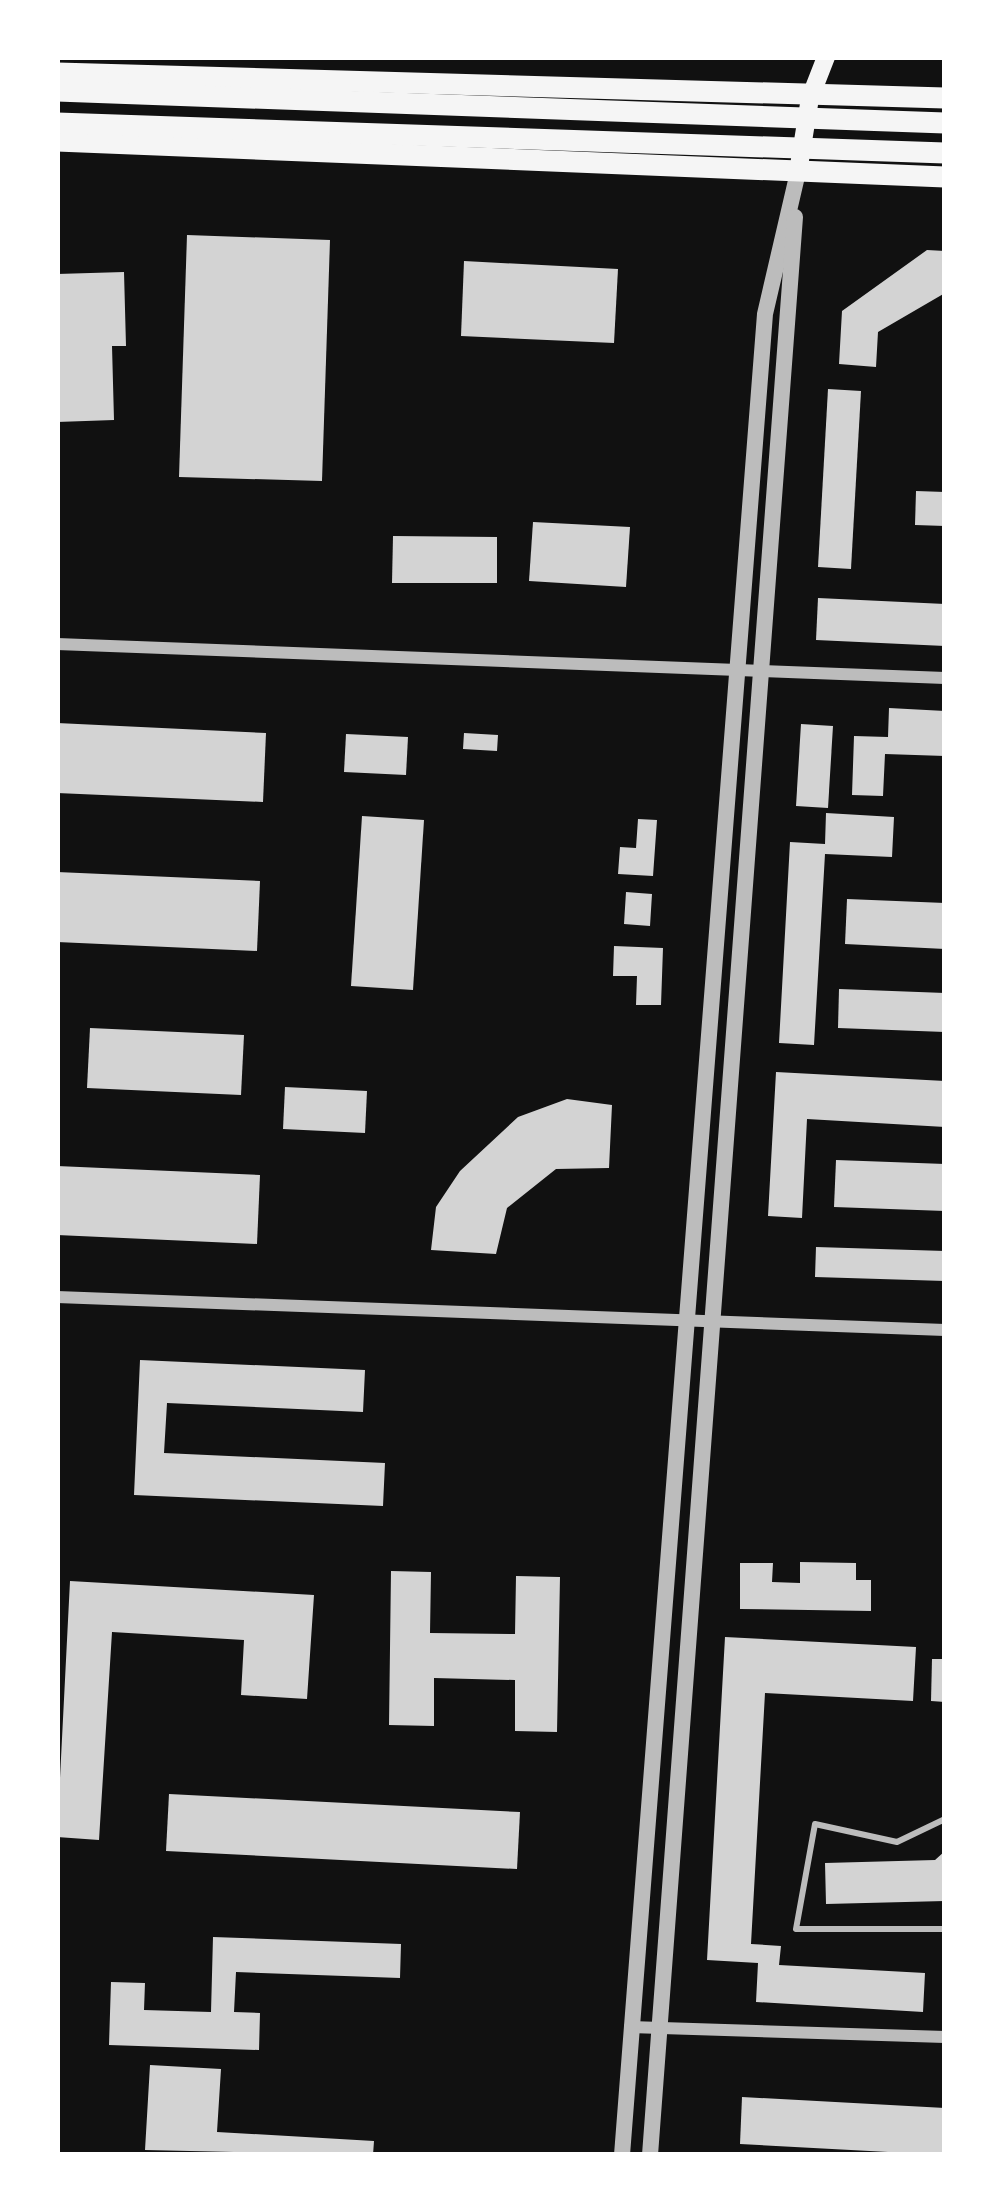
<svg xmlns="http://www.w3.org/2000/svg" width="1002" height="2212" font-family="'Golos Text',sans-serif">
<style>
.building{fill:#d3d3d3}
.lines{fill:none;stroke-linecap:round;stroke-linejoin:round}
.service{stroke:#bcbcbc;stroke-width:6}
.minor{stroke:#bcbcbc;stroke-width:12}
.tertiary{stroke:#bcbcbc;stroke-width:16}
.secondary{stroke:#f5f5f5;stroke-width:18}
.primary{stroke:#f5f5f5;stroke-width:21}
.trunk{stroke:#f5f5f5;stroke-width:21}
</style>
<rect width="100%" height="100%" fill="#111"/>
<g class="building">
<path d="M187,235l143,5 -8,241 -143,-4z"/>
<path d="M927,250l18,1v42l-67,39 -2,35 -37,-3 3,-53z"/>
<path d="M464,261l154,8 -4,74 -153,-7z"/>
<path d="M124,272l2,74h-14l2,74 -57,2v-148z"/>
<path d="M828,389l33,2 -10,178 -33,-2z"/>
<path d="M916,491l29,1v34l-30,-1z"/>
<path d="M533,522l97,5 -4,60 -97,-6z"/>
<path d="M393,536l104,1v46h-105z"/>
<path d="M818,598l127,6v42l-129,-6z"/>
<path d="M889,708l56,3v45l-60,-2 -2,42 -31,-1 2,-59 34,1z"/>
<path d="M57,723l209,10 -3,69 -206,-9z"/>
<path d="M801,724l32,2 -5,82 -32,-2z"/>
<path d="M464,733l34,2 -1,16 -34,-2z"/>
<path d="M346,734l62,3 -2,38 -62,-3z"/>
<path d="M826,813l68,4 -2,40 -67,-3 -11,191 -35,-2 11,-201 35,2z"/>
<path d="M362,816l62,4 -11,170 -62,-4z"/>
<path d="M638,819l19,1 -4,56 -35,-2 2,-27 16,1z"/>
<path d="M57,872l203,9 -3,70 -200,-9z"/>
<path d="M626,892l26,2 -2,32 -26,-2z"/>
<path d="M847,899l98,4v46l-100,-5z"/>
<path d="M614,946l49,2 -2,57h-25l1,-29h-24z"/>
<path d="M839,989l106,4v39l-107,-4z"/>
<path d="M90,1028l154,7 -3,60 -154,-7z"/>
<path d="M776,1072l169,9v46l-138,-8 -5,99 -34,-2z"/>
<path d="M285,1087l82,4 -2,42 -82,-4z"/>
<path d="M567,1099l45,6 -3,63 -53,1 -49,39 -11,46 -65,-4 5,-43 24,-36 58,-54z"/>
<path d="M836,1160l109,4v47l-111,-4z"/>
<path d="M57,1166l203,9 -3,69 -200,-9z"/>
<path d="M816,1247l129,4v30l-130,-4z"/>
<path d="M140,1360l225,10 -2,42 -196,-9 -3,50 221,10 -2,43 -249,-11z"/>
<path d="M800,1562l56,1v17h15v31l-131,-2v-46h33l-1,19 28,1z"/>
<path d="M391,1571l40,1 -1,61 85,1 1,-58 44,1 -3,155 -42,-1v-51l-81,-2v48l-45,-1z"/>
<path d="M70,1581l244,14 -7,104 -66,-4 3,-55 -132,-8 -13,208 -42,-3z"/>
<path d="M725,1637l191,10 -3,54 -148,-8 -14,251 30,2 -2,19 146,8 -2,39 -167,-10 2,-39 -51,-3z"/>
<path d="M932,1659h13v43l-14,-1z"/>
<path d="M169,1794l351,18 -3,57 -351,-18z"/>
<path d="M945,1851v50l-119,3 -1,-41 110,-3z"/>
<path d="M213,1937l188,7 -1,34 -164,-6 -2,40 26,1 -1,37 -150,-5 2,-63 34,1 -1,27 67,2z"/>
<path d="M150,2065l71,4 -4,63 157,9 -1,14 -228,-5z"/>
<path d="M742,2097l203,11 -1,47 -204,-11z"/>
</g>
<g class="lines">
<path class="service" d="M945,1819l-48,23 -82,-18 -19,105h149"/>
<g class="minor">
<path d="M57,644l888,34"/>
<path d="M57,1297l888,33"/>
<path d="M630,2027l315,10"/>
</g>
<g class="tertiary">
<path d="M622,2155l143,-1841 33,-142"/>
<path d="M650,2155l145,-1938"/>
</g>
<path class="secondary" d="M798,172l12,-74 16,-41"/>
<g class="primary">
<path d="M57,73l888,25"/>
<path d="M57,141l888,36"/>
</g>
<g class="trunk">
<path d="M57,91l888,32"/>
<path d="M57,123l888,30"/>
</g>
</g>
<rect width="1002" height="2212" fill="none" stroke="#ffffff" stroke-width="120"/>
</svg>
